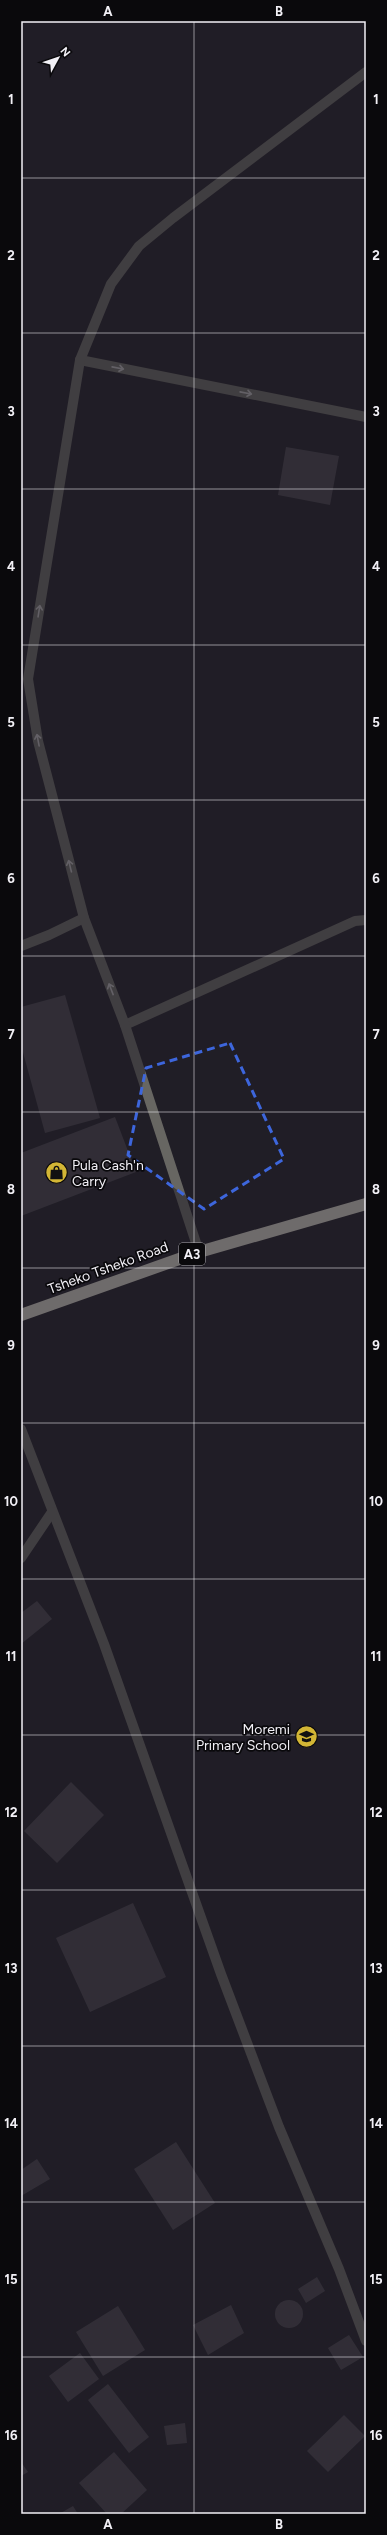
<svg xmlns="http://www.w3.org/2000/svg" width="387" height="2535" font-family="Figtree,sans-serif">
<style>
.building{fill:#45424b}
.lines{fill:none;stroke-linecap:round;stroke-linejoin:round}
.minor{stroke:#676662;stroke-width:10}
.highway{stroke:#cdcabf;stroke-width:12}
.oneway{stroke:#b3b2b3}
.marked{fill:none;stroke:#3d66dc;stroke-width:3;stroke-dasharray:8 5;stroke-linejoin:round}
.grid{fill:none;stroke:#f2f0f6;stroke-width:1;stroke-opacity:0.55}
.labels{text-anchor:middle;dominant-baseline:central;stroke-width:3.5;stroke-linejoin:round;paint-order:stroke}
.shield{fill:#0a090c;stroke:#acabb0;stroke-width:1}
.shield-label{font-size:13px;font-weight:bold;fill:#f2f0f6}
.poi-label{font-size:14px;fill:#f2f0f6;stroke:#0a090c;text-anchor:start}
.street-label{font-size:14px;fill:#f2f0f6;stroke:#0a090c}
.neatline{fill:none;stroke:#f2f0f6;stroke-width:1.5}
.grid-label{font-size:13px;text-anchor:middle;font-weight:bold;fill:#f2f0f6}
</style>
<rect width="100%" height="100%" fill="#201e26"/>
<g class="building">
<path d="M286,447l53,9 -9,49 -52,-10z"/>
<path d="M65,995l35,123 -55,15 -24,-88v-38z"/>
<path d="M115,1117l21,55 -115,44v-63z"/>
<path d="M37,1601l15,18 -31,25v-31z"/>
<path d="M71,1782l33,33 -47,48 -33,-32z"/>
<path d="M133,1903l33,74 -76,35 -34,-74z"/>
<path d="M176,2142l39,61 -42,27 -39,-61z"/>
<path d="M37,2159l13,20 -29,17v-26z"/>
<path d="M317,2277l8,14 -19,12 -8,-14z"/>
<circle cx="289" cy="2314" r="14"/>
<path d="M231,2305l13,28 -36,22 -15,-30z"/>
<path d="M118,2306l27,44 -42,26 -27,-44z"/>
<path d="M349,2335l14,22 -22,13 -13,-22z"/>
<path d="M80,2353l19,26 -31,23 -19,-26z"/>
<path d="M108,2384l41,53 -20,16 -41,-53z"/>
<path d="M344,2415l21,21 -37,36 -21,-21z"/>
<path d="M185,2423l2,20 -20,2 -3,-19z"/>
<path d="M114,2452l33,38 -26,24h-14l-28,-31z"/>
<path d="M21,2462l7,10 -7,4z"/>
<path d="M73,2506l5,8h-19z"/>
</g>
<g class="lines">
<g class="minor">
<path d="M80,360l286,57"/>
<path d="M21,946l28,-11 35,-17"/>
<path d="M125,1025l230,-104 11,-1"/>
<path d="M199,1252l-74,-227 -41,-107 -46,-177 -10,-62 52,-319 31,-76 28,-38 34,-28 193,-146"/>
<path d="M21,1429l83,215 117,330 58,153 60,142 27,72"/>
<path d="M21,1558l31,-46"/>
</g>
<path class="highway" d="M21,1315l178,-63 167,-48"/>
</g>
<defs><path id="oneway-shaft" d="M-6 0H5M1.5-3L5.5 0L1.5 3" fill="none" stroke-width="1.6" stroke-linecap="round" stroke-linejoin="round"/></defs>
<g class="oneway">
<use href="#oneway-shaft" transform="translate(118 368) rotate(11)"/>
<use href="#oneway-shaft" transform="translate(246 393) rotate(11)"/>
<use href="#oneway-shaft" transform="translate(39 611) rotate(-81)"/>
<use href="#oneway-shaft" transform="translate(38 740) rotate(-101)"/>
<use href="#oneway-shaft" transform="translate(70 866) rotate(-104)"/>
<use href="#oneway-shaft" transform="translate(111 989) rotate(-111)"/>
</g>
<path d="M0 0H387V2535H0ZM230,1043l54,116 -80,50 -76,-54 18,-87z" fill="#201e26" fill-opacity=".55" fill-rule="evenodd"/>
<path class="marked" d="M230,1043l54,116 -80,50 -76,-54 18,-87z"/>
<path class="grid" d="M194,21v2493M21,178h345M21,333h345M21,489h345M21,645h345M21,800h345M21,956h345M21,1112h345M21,1268h345M21,1423h345M21,1579h345M21,1735h345M21,1890h345M21,2046h345M21,2202h345M21,2357h345"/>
<defs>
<symbol id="shop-disc" viewBox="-11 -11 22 22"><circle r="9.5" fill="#d3b635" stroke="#0a090c"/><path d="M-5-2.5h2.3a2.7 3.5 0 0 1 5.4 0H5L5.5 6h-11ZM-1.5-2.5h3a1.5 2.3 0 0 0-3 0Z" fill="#111"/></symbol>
<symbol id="school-disc" viewBox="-11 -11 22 22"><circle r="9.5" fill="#d3b635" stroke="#0a090c"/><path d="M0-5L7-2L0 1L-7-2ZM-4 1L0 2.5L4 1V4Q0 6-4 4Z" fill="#111"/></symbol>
</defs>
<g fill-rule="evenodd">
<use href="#shop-disc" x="44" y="1160" width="25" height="25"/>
<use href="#school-disc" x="294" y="1724" width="25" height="25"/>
</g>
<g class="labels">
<rect class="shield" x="179" y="1243" width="26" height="22" rx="3"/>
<g class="shield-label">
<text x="192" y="1254">A3</text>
</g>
<g class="poi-label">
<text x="72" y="1165">Pula Cash'n<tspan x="72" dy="16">Carry</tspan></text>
<text x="290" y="1729" text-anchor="end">Moremi<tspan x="290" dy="16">Primary School</tspan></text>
</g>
<g class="street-label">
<text transform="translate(108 1268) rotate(-20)">Tsheko Tsheko Road</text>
</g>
</g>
<rect width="387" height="2535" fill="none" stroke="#0a090c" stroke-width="44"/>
<g transform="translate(58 58) rotate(50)" stroke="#0a090c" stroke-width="3" paint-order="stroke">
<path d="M0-3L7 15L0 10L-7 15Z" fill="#f2f0f6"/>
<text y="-6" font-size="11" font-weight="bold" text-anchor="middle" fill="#f2f0f6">N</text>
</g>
<rect x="22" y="22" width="343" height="2491" class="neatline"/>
<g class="grid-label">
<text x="108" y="16">A</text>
<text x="279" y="16">B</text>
<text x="11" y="104">1</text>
<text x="376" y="104">1</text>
<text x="11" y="260">2</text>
<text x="376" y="260">2</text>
<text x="11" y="416">3</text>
<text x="376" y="416">3</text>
<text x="11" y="571">4</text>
<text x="376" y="571">4</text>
<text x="11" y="727">5</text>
<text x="376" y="727">5</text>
<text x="11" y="883">6</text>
<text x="376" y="883">6</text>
<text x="11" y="1039">7</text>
<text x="376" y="1039">7</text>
<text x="11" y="1194">8</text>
<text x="376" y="1194">8</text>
<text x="11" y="1350">9</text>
<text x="376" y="1350">9</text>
<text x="11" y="1506">10</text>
<text x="376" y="1506">10</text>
<text x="11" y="1661">11</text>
<text x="376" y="1661">11</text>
<text x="11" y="1817">12</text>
<text x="376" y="1817">12</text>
<text x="11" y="1973">13</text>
<text x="376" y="1973">13</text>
<text x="11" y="2128">14</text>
<text x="376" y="2128">14</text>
<text x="11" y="2284">15</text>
<text x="376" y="2284">15</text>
<text x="11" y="2440">16</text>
<text x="376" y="2440">16</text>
<text x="108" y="2529">A</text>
<text x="279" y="2529">B</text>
</g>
</svg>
